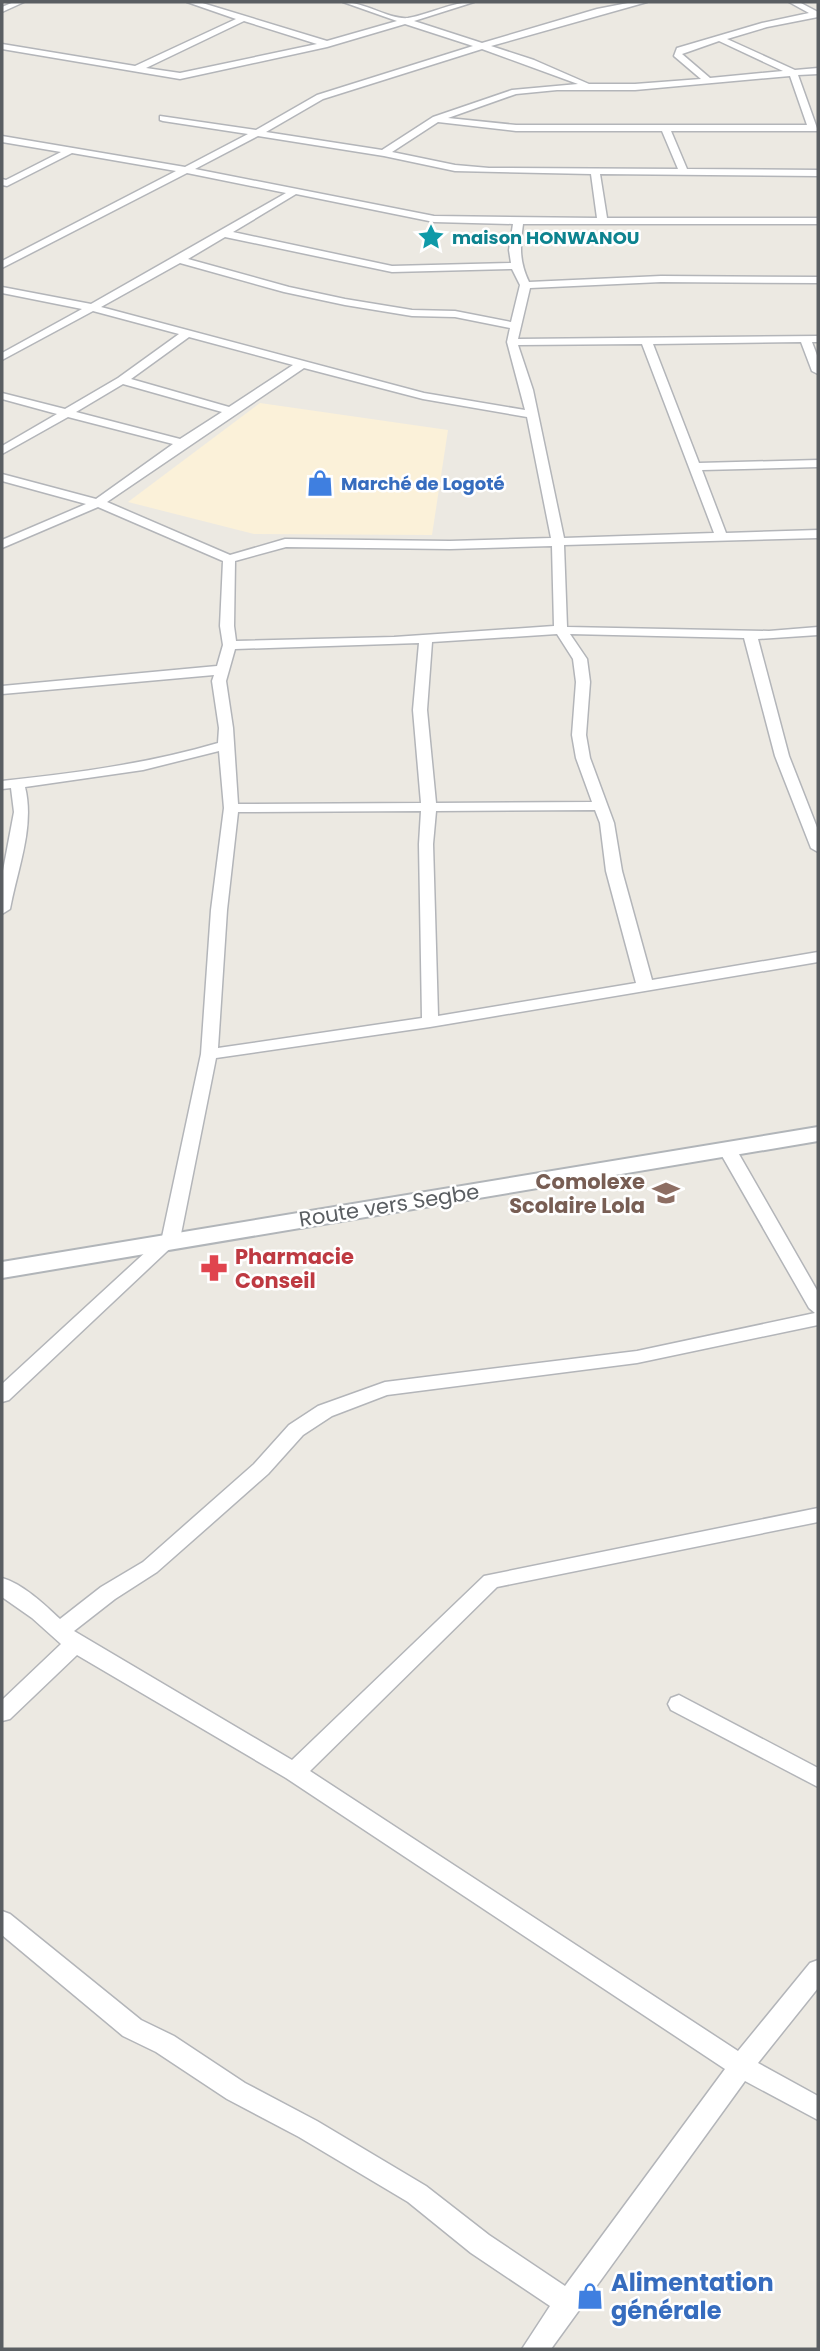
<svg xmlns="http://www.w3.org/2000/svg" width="820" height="2351" font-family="Poppins,sans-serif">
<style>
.commercial{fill:#fbf1d9}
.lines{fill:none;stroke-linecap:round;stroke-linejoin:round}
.street-casing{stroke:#b3b5b9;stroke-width:3}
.secondary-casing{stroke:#b1b5b9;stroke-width:4}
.street{fill:#fff;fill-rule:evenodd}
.secondary{fill:#fff;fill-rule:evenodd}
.labels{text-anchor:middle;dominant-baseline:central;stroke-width:5;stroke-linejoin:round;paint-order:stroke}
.far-culture-label{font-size:18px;font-weight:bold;fill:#0d838f;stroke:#fff;text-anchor:start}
.far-shop-label{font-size:18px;font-weight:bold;fill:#366cbe;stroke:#fff;text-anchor:start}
.education-label{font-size:21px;font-weight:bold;fill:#785e54;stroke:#fff;text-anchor:end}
.street-label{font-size:21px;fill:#5a5e62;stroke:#fff}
.health-label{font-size:21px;font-weight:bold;fill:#be3a42;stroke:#fff;text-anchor:start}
.near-shop-label{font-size:24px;font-weight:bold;fill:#366cbe;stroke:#fff;text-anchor:start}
</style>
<rect width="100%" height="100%" fill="#ece9e2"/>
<path class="commercial" d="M260,403l188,27 -16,105 -178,-1 -126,-32z"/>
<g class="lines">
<defs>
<g id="street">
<path d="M14,2h10l-22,10v-5z"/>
<path d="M187,2h12l128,39 70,-20 -54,-19c21,0 48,18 65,16 23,-4 43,-16 66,-16l-60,19 68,22 115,-34 36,-7h14l-156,44 43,14 55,24h46l66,-5 -27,-23 3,-8 85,-25 47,-10 -20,-11h10l19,10v5l-51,10 -40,12 68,31 23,-2v6l-20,1 20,56h-147l16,38 131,1v6l-218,-2 7,44h211v6h-295c-3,22 -4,37 6,58l132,-6 157,1v6l-157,-1 -131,6 -12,51 300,-3v6h-6l6,16v16l-6,-3 -11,-29 -148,2 46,119 119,-3v7l-116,3 24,63 92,-3v8l-254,7 3,82 202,4 49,-4v8l-60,4 31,117 29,74v22l-7,-4 -36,-92 -31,-118 -174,-4 17,25 3,23 -4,53 4,23 24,65 8,48 30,109 166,-28v10l-388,65 -214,31 -36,181 -171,161 -7,2v-18l160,-147 39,-183 10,-144 13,-102 -5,-57 -76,19 -118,17c10,40 -8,83 -15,122l-8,5v-38l12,-64 -3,-24 -9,1v-8c73,-8 145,-17 216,-38l1,-15 -7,-47 2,-6 -212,19v-8l215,-20 6,-21 -3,-19 3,-65 -125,-54 -96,41v-8l84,-36 -84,-23v-7l94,25 77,-55 -105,-27 -66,37v-8l55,-32 -55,-15v-6l63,16 53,-31 61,-44 -86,-23 -91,49v-7l80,-44 -80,-16v-6l89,17 195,-111 -99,-20 -185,95v-7l174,-90 -104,-18 -65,33 -5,-1v-6l4,1 55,-28 -59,-10v-6l183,31 63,-33 -85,-13 -3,-1v-4l96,14 61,-35 156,-49 -68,-22 -78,23 -147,32 -178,-30v-5l133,22 101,-47zM244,21l73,23 -137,29 -34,-5zM719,41l64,30 -73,7 -28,-24zM482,49l96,35 -66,6 -79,27 -51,33 -116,-18 57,-33zM790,76l17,49h-291l-68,-7 68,-24 41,-4h78zM438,122l78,9h146l16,38 -189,-1 -34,-3 -63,-13zM258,136l126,20 71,15 136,3 6,44 -163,-2 -239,-47zM296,194l138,28 79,2 -4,26 2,13 -119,3 -159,-34zM225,237l167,35 120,-3 8,16 -9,37 -56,-11 -43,-1 -67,-11 -56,-12 -101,-28zM180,263l104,29 61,13 67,11 43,1 55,11 -3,14 18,68 -101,-17 -323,-86zM189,337l104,28 -64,42 -98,-28zM642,344l72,189 -150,5 -31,-148 -15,-45zM304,368l119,31 104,18 24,121 -101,3 -165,-2 -55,16 -123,-53zM123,384l99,28 -42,27 -104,-27zM552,546l2,80 -160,11 -158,4 -2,-15 1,-65 51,-14 164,2zM557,634l16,25 3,23 -4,53 4,23 16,44 -156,1 -9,-93 5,-68zM419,643l-6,67 8,93 -183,1 -5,-76 -7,-47 9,-32zM595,810l5,13 6,48 30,112 -198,33 -5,-172 3,-33zM421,811l-2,33 3,174 -204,30 9,-138 11,-98z"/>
<path d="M727,1144l9,5 82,143v33l-181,38 -250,32 -55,21 -29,19 -35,39 -111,98 -42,27 -41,32 218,129 192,-184 334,-68v14l-321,65 -187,184 428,280 72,-88 8,-3v28l-60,75 60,33v24l-73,-39 -194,268h-29l28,-43 -79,-53 -63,-51 -109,-65 -72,-38 -71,-47 -33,-16 -121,-101v-24l8,3 131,106 33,16 71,47 72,38 109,65 63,49 76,51 160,-217 -439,-291 -209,-123 -67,64 -8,2v-21l59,-56 -29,-26 -30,-21v-19c21,6 42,26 58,41l41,-32 42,-25 111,-98 35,-39 29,-19 67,-24 252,-31 178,-38 -6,-5 -91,-159z"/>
<path d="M679,1695l139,73v19l-147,-77 -3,-6 3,-6z"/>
</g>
<path id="secondary" d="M818,1127v14l-816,137v-16z"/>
</defs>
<use href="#street" class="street-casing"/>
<use href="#secondary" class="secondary-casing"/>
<use href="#street" class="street"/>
<use href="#secondary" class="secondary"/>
</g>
<defs>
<symbol id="sight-bare" viewBox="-9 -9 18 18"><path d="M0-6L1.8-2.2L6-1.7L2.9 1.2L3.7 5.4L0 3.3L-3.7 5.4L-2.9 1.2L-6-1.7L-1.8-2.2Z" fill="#0f9aa8" stroke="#fff" stroke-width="2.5" paint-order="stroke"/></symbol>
<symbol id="shop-bare" viewBox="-9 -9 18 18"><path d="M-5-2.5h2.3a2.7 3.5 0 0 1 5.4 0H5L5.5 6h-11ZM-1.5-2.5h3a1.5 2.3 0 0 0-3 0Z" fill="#3f7fe0" stroke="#fff" stroke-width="2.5" paint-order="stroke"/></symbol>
<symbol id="school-bare" viewBox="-9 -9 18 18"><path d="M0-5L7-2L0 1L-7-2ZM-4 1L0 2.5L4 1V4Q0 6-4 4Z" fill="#8d6e63" stroke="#fff" stroke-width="2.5" paint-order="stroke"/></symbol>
<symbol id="pharmacy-bare" viewBox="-9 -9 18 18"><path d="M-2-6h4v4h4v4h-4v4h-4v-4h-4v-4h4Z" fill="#e0444e" stroke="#fff" stroke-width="2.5" paint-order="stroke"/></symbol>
</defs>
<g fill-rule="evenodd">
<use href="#sight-bare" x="412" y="218" width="38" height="38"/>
<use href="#shop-bare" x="301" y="464" width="38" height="38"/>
<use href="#school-bare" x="647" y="1174" width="38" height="38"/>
<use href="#pharmacy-bare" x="195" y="1249" width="38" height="38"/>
<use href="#shop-bare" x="571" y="2277" width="38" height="38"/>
</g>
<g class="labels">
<g class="far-culture-label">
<text x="452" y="237">maison HONWANOU</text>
</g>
<g class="far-shop-label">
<text x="341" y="483">Marché de Logoté</text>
</g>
<g class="education-label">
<text x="645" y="1181">Comolexe<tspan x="645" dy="24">Scolaire Lola</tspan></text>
</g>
<g class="street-label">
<text transform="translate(389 1205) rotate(-9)">Route vers Segbe</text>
</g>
<g class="health-label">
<text x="235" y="1256">Pharmacie<tspan x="235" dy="24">Conseil</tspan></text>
</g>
<g class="near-shop-label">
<text x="611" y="2282">Alimentation<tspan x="611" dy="28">générale</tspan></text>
</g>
</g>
<rect width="820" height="2351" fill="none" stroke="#5a5e62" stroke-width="7"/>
</svg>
